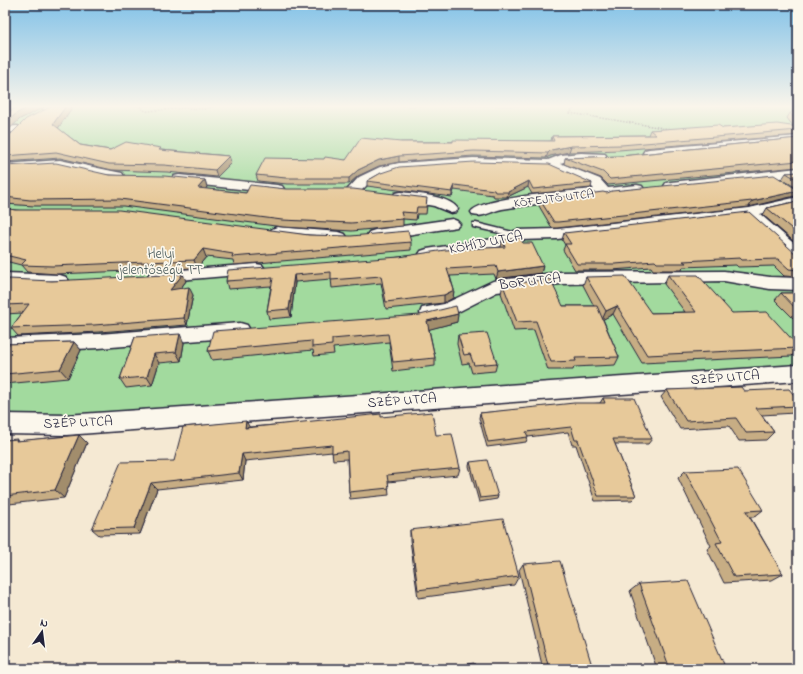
<svg xmlns="http://www.w3.org/2000/svg" width="803" height="674" font-family="'Indie Flower',sans-serif">
<style>
.green{fill:#a2da9e;stroke:#627e6c}
.lines{fill:none;stroke-linecap:round;stroke-linejoin:round}
.service-casing{stroke:#22223b;stroke-width:3}
.minor-casing{stroke:#22223b;stroke-width:3}
.path{stroke:#22223b;stroke-width:1.5;stroke-dasharray:1.5 1.5;stroke-linecap:butt}
.service{fill:#fbf7ec;fill-rule:evenodd}
.minor{fill:#fbf7ec;fill-rule:evenodd}
.wall{fill:#c7ad84;stroke:#22223b}
.shaded-wall{fill:#a28d6c;stroke:#22223b}
.building{fill:#e7c99a;stroke:#22223b}
.labels{text-anchor:middle;dominant-baseline:central;stroke-width:3.5;stroke-linejoin:round;paint-order:stroke}
.far-street-label{font-size:12px;fill:#22223b;stroke:#fbf7ec}
.street-label{font-size:14px;fill:#22223b;stroke:#fbf7ec}
.park-label{font-size:14px;fill:#485959;stroke:#fbf7ec}
</style>
<rect width="100%" height="100%" fill="#f5e9d3"/>
<filter id="ink" filterUnits="userSpaceOnUse"><feTurbulence type="fractalNoise" baseFrequency=".025" numOctaves="2"/><feDisplacementMap in="SourceGraphic" scale="8" xChannelSelector="R" yChannelSelector="G"/><feConvolveMatrix kernelMatrix="1 2 1 2 8 2 1 2 1" color-interpolation-filters="sRGB"/></filter>
<g filter="url(#ink)">
<path class="green" d="M5,106h793v267l-793,51z"/>
<g class="lines">
<defs>
<path id="service" d="M473,223h3l41,10 4,2 -4,2 -44,-10z"/>
<g id="minor">
<path d="M38,106h14l4,4 -5,3z"/>
<path d="M17,126l4,1 2,2 -2,2 -16,2v-6z"/>
<path d="M798,136v6l-149,15 -4,-1 -2,-3 2,-3 4,-1z"/>
<path d="M581,153l24,1 2,3 -2,3c-15,3 -30,-2 -45,3l40,16 8,9 29,-3 5,1 2,3 -2,3 -5,1c-45,4 -90,9 -135,16 -10,2 -19,9 -29,6l-2,-3c10,-15 102,-21 123,-23l-4,-4 -42,-17 -75,-2 -74,5 -10,2 -20,10 -10,10 -5,1 -5,-1 -2,-3 12,-13 21,-10 19,-4 74,-5 75,2 13,-5z"/>
<path d="M60,160l57,12 5,1 2,3 -2,3 -5,1 -57,-12 -55,4v-8z"/>
<path d="M798,168v8l-127,14 -5,-1 -2,-3 2,-3 5,-1z"/>
<path d="M179,175l98,10 5,1 2,3 -2,3 -5,1 -103,-11 -2,-3 2,-3z"/>
<path d="M400,192c16,2 49,3 58,17l-2,3 -5,1 -17,-7 -39,-7 -2,-3 2,-3z"/>
<path d="M798,197v8l-38,9 38,33v14l-6,-1 -46,-43 -189,22 -38,1 -23,8 -69,11 -6,-2 -2,-3 2,-3 6,-2 66,-10 24,-9 40,-1 192,-21z"/>
<path d="M452,219l5,2 3,3 -3,3 -82,13 -6,-2 -2,-3 2,-3 6,-2z"/>
<path d="M277,227l62,5 6,2 2,3 -2,3 -6,2 -67,-7 -3,-3 3,-3z"/>
<path d="M256,264l6,1 3,4 -3,4 -106,9 -6,-1 -3,-4 3,-4 6,-1z"/>
<path d="M724,271l46,6 28,1v12l-28,-1 -46,-8 -164,3 -63,8 -41,21c-11,4 -23,8 -34,5l-2,-5 2,-5 22,-4 49,-23 67,-9z"/>
<path d="M5,273l55,2 6,2 3,4 -3,4 -6,2 -55,-2z"/>
<path d="M240,323l7,2 3,5 -3,5 -7,2 -141,11 -94,4v-14l94,-4z"/>
<path d="M798,365v16l-732,54 -61,-1v-20l61,1z"/>
</g>
</defs>
<use href="#service" class="service-casing"/>
<use href="#minor" class="minor-casing"/>
<g class="path">
<path d="M140,106l3,4 4,1 39,-3 18,1 12,-3"/>
<path d="M576,106l-6,7 100,16"/>
</g>
<use href="#service" class="service"/>
<use href="#minor" class="minor"/>
</g>
<g class="wall">
<path d="M73,106l-15,22 22,17 30,5h51l68,6 2,7 -14,14 -50,-5 -55,-2 -52,-12 -55,4v-23z"/>
<path d="M798,108v27l-179,15 -50,2 -19,4 -4,2 -73,-2 -74,6 -20,4 -21,10 -9,8h-62l-29,-3 -2,-6 90,-15 55,-18 150,-1 1,-5 96,-1 2,-5 143,-4 -6,-8 3,-5z"/>
<path d="M798,138v29l-190,18 -7,-7 -37,-14 1,-6 56,-2z"/>
<path d="M5,166l104,9 96,5 2,7 -1,2 40,4 181,12 -1,9h-9l-1,6 -13,-1v7l-51,5 -69,-4 -160,-21h-89l-29,-2z"/>
<path d="M798,172v17l-16,-10 4,-6z"/>
<path d="M381,173l211,10 -1,5 -59,6 -4,-7 -21,10h-13l-1,-2 -39,-5 -2,7 -85,-11v-5z"/>
<path d="M607,193l188,3 -46,11 -192,21h-5l-13,-22 1,-6z"/>
<path d="M798,201v44l-35,-30 4,-7z"/>
<path d="M5,208l10,2 294,25 102,7v8l-177,15 -1,-5 -27,-3 -9,11 -140,6 -30,-2 -6,-7 -16,-4z"/>
<path d="M564,233l234,22v22l-14,-1 -10,-10 -36,1 -2,-2 -53,2 -1,3h-29l-2,-3 -39,3h-37l-12,-20 2,-5 -3,-5z"/>
<path d="M502,240l21,3 20,23 -2,7 -45,6 -2,-5 -44,2 4,14 -1,8 -9,5 -58,6 -5,-26 -49,5 -1,-9 -36,3 -4,35 -22,2 -2,-8 4,-25 -43,3 -2,-8 173,-24 102,-10z"/>
<path d="M668,275l64,38 66,33v4l-6,6 -150,7 -29,-49 -10,5 16,38 -4,8 -41,2 -1,3h-25l-14,-40 -20,1 -13,-38 2,-8 60,21h31l-11,-21 3,-8 65,36 34,-1 -21,-28z"/>
<path d="M52,281h134l-5,7 12,7 -6,30 -88,7 -81,4 -7,-8 11,-15 -17,1v-30z"/>
<path d="M781,293h17v25h-5l-18,-18z"/>
<path d="M457,322l-28,7 6,29v8l-42,5 -4,-29 -56,6 1,6 -20,2 -1,-6 -101,10 -4,-9z"/>
<path d="M458,335l39,28 -2,8 -23,2 -3,-10 -7,1 -5,-20z"/>
<path d="M135,337l49,6 -3,18 -22,2 -7,22 -26,3 -6,-9z"/>
<path d="M74,342l7,8 -13,28 -63,6v-40z"/>
<path d="M667,390l77,1 54,9v10l-3,3 -33,2 12,17 -8,8 -27,1 -10,-15 -49,3 -19,-32z"/>
<path d="M603,398l49,41 -4,5h-33l21,52 -4,4 -37,1 -19,-56h-4l-4,-13 -40,5 -2,5 -39,5 -8,-29 1,-5 120,-10z"/>
<path d="M381,417l55,18 24,33 -2,7 -70,7 1,13 -39,4 -1,-7 -2,-33 -14,1 -1,-8 -87,9 -2,19 -86,9 -17,45 -41,1 -7,-6 82,-68 75,-34z"/>
<path d="M79,435l8,8 -23,55 -55,6 -4,-3v-61l14,1z"/>
<path d="M470,462l28,34 -1,3 -18,3 -10,-36z"/>
<path d="M685,471l78,39 -9,7h-4l33,57 -11,6 -48,3 -17,-34 4,-3 -33,-68z"/>
<path d="M410,530l109,46 -5,9 -96,13 -8,-58z"/>
<path d="M523,564l70,105h-50l-24,-99z"/>
<path d="M639,584l87,85h-69l-27,-78z"/>
</g>
<g class="shaded-wall">
<path d="M6,106h14l-15,9v-8z"/>
<path d="M31,106h16l-27,13 -15,14v-10l12,-10z"/>
<path d="M66,106h7l-16,24 -4,-6z"/>
<path d="M571,146l-2,6 -19,4 -4,2 2,-5 3,-3z"/>
<path d="M229,156l2,7 -14,14 -2,-7z"/>
<path d="M399,156v6l-20,4 -21,10 -9,8v-6l9,-8 21,-10z"/>
<path d="M205,180l2,7 -7,8 -2,-7z"/>
<path d="M529,181l-1,6 -21,10 1,-5z"/>
<path d="M455,185l-1,5 -2,7v-5z"/>
<path d="M798,191v1l-3,4 -46,11 3,-6z"/>
<path d="M203,249l3,8 -9,11 -3,-8z"/>
<path d="M543,266l-2,7 -45,6 2,-7z"/>
<path d="M183,274l3,7 -12,16 -4,-7z"/>
<path d="M294,275l1,7 -4,35 -2,-8z"/>
<path d="M189,287l4,8 -6,30 -3,-7z"/>
<path d="M454,290l-1,8 -9,5v-8z"/>
<path d="M617,306l-4,8 -11,6 4,-9z"/>
<path d="M458,314l-1,8 -30,8v-9z"/>
<path d="M180,334l4,9 -3,18 -5,-9z"/>
<path d="M74,342l7,8 -13,28 -8,-9z"/>
<path d="M154,354l5,9 -7,22 -5,-8z"/>
<path d="M246,421l4,7h-5z"/>
<path d="M79,435l8,8 -23,55 -9,-8z"/>
<path d="M242,454l3,7 -2,19 -4,-7z"/>
<path d="M151,483l6,6 -17,45 -6,-6z"/>
</g>
<g class="building">
<path d="M18,106h13l-14,7 -12,10v-8z"/>
<path d="M52,106h14l-13,18 27,21 30,5 16,-8 35,6 -2,2 70,6 -14,14 -51,-5 -55,-1 -53,-12 -51,4v-17h1l20,-20z"/>
<path d="M798,108v15l-8,-10z"/>
<path d="M777,124l21,3v3l-177,15 -50,1 -20,4 -3,3 -74,-2 -75,5 -20,4 -21,10 -9,8h-63l-30,-3 9,-17 59,1 1,-2 21,3 15,-22 40,4h52v-2l101,1 -2,-5 104,-1 -6,-5 68,-5 5,3z"/>
<path d="M798,138v23l-188,18 -7,-7 -38,-14 56,-2z"/>
<path d="M474,162l75,2 43,19 -59,6 -4,-8 -21,11h-13l-1,-2 -39,-5 -3,7 -85,-11 14,-8 18,-6z"/>
<path d="M56,163l53,12 55,1 41,4 -7,8 48,5 4,-8 36,4h67l74,9 -1,9h-9l-1,6 -15,-1 2,7 -52,4 -69,-3 -162,-21 -90,1 -25,-3v-31z"/>
<path d="M798,172v8l-12,-7z"/>
<path d="M774,175l24,15v1l-46,10 -194,21h-4l-14,-22 63,-8 4,1 5,-2z"/>
<path d="M798,201v33l-31,-26z"/>
<path d="M5,208l10,2h104l190,25 42,1 57,-5 3,11 -179,15 1,-3 -30,-5 -9,11 -142,6 -31,-1 5,-5 -21,-5z"/>
<path d="M749,212l47,42 2,1v15l-9,-1 -11,-10 -36,1 -2,-2 -57,3 3,2h-29l-2,-2 -40,3h-38l-12,-20h6l-7,-11z"/>
<path d="M520,238l3,5h9l11,23 -45,6 -2,-6 -49,3 7,21 -10,5 -58,7 -5,-26 -50,4v-8l-37,3 -5,34 -22,2 6,-33 -47,3 2,-11 171,-13 46,-7 60,-3 -3,-7z"/>
<path d="M183,274l-13,16 19,-3 -5,31 -90,7 -83,3 18,-24 -24,1v-21l4,-5 43,2z"/>
<path d="M668,275h30l34,38 35,-1 31,34v2l-151,7 -30,-49 -11,5 -20,-34 39,-1 26,37 45,-1z"/>
<path d="M550,279l13,27h34l22,51 -44,1 1,3 -25,1 -15,-41 -19,1 -14,-37z"/>
<path d="M781,293h17v18z"/>
<path d="M456,306l2,8 -31,7 8,37 -42,4 -5,-28 -56,5v6l-20,2v-6l-104,10 5,-20 207,-16z"/>
<path d="M487,333l10,30 -23,2 -4,-11 -6,1 -6,-20z"/>
<path d="M180,334l-4,18 -22,2 -7,23 -27,2 15,-42z"/>
<path d="M74,342l-14,27 -55,5v-30z"/>
<path d="M741,387l3,4 45,-2 9,11v6l-42,2 18,24 -28,1 -10,-15 -50,3 -19,-31z"/>
<path d="M603,398h31l18,41h-39l23,57h-38l-20,-56h-3l-4,-13 -45,5 2,5 -40,5 -8,-29 94,-10h31z"/>
<path d="M432,412l4,23 16,-1 8,34 -73,7 2,13 -40,4 -2,-41 -15,2v-8l-90,9 -3,19 -88,10 -17,45 -42,1 29,-67 53,-1 9,-34 63,-6 -1,7 136,-14v3z"/>
<path d="M79,435l-24,55 -50,6v-56l12,-1 -1,2z"/>
<path d="M487,460l11,36 -18,2 -10,-36z"/>
<path d="M738,469l25,41 -17,1 37,63 -49,3 -18,-34 6,-1 -37,-71z"/>
<path d="M503,519l16,57 -101,14 -8,-60z"/>
<path d="M560,561l33,108h-44l-26,-105z"/>
<path d="M688,581l38,88h-56l-31,-85z"/>
<path d="M474,663l1,6h-39z"/>
</g>
</g>
<linearGradient id="sky" x2="0" y2="1"><stop stop-color="#82c2e8"/><stop offset="0.53" stop-color="#faf5eb"/><stop offset="1" stop-color="#faf5eb" stop-opacity="0"/></linearGradient>
<rect width="803" height="201" fill="url(#sky)"/>
<g class="labels">
<g class="far-street-label">
<text transform="translate(554 199) rotate(-7)">KŐFEJTŐ UTCA</text>
</g>
<g class="street-label">
<text transform="translate(486 243) rotate(-11)">KŐHÍD UTCA</text>
<text transform="translate(530 282) rotate(-7)">BOR UTCA</text>
<text transform="translate(725 378) rotate(-4)">SZÉP UTCA</text>
<text transform="translate(402 401) rotate(-4)">SZÉP UTCA</text>
<text transform="translate(78 423) rotate(-2)">SZÉP UTCA</text>
</g>
<g class="park-label">
<text x="161" y="254">Helyi<tspan x="161" dy="16">jelentőségű TT</tspan></text>
</g>
</g>
<rect width="803" height="674" fill="none" stroke="#fbf7ec" stroke-width="20"/>
<rect x="10" y="10" width="783" height="654" fill="none" stroke="#22223b" stroke-width="1.5" filter="url(#ink)"/>
<g transform="translate(42 632) rotate(14)" stroke="#fbf7ec" stroke-width="3" paint-order="stroke">
<path d="M0-3L7 15L0 10L-7 15Z" fill="#22223b"/>
<text y="-6" font-size="11" font-weight="bold" text-anchor="middle" fill="#22223b">N</text>
</g>
</svg>
